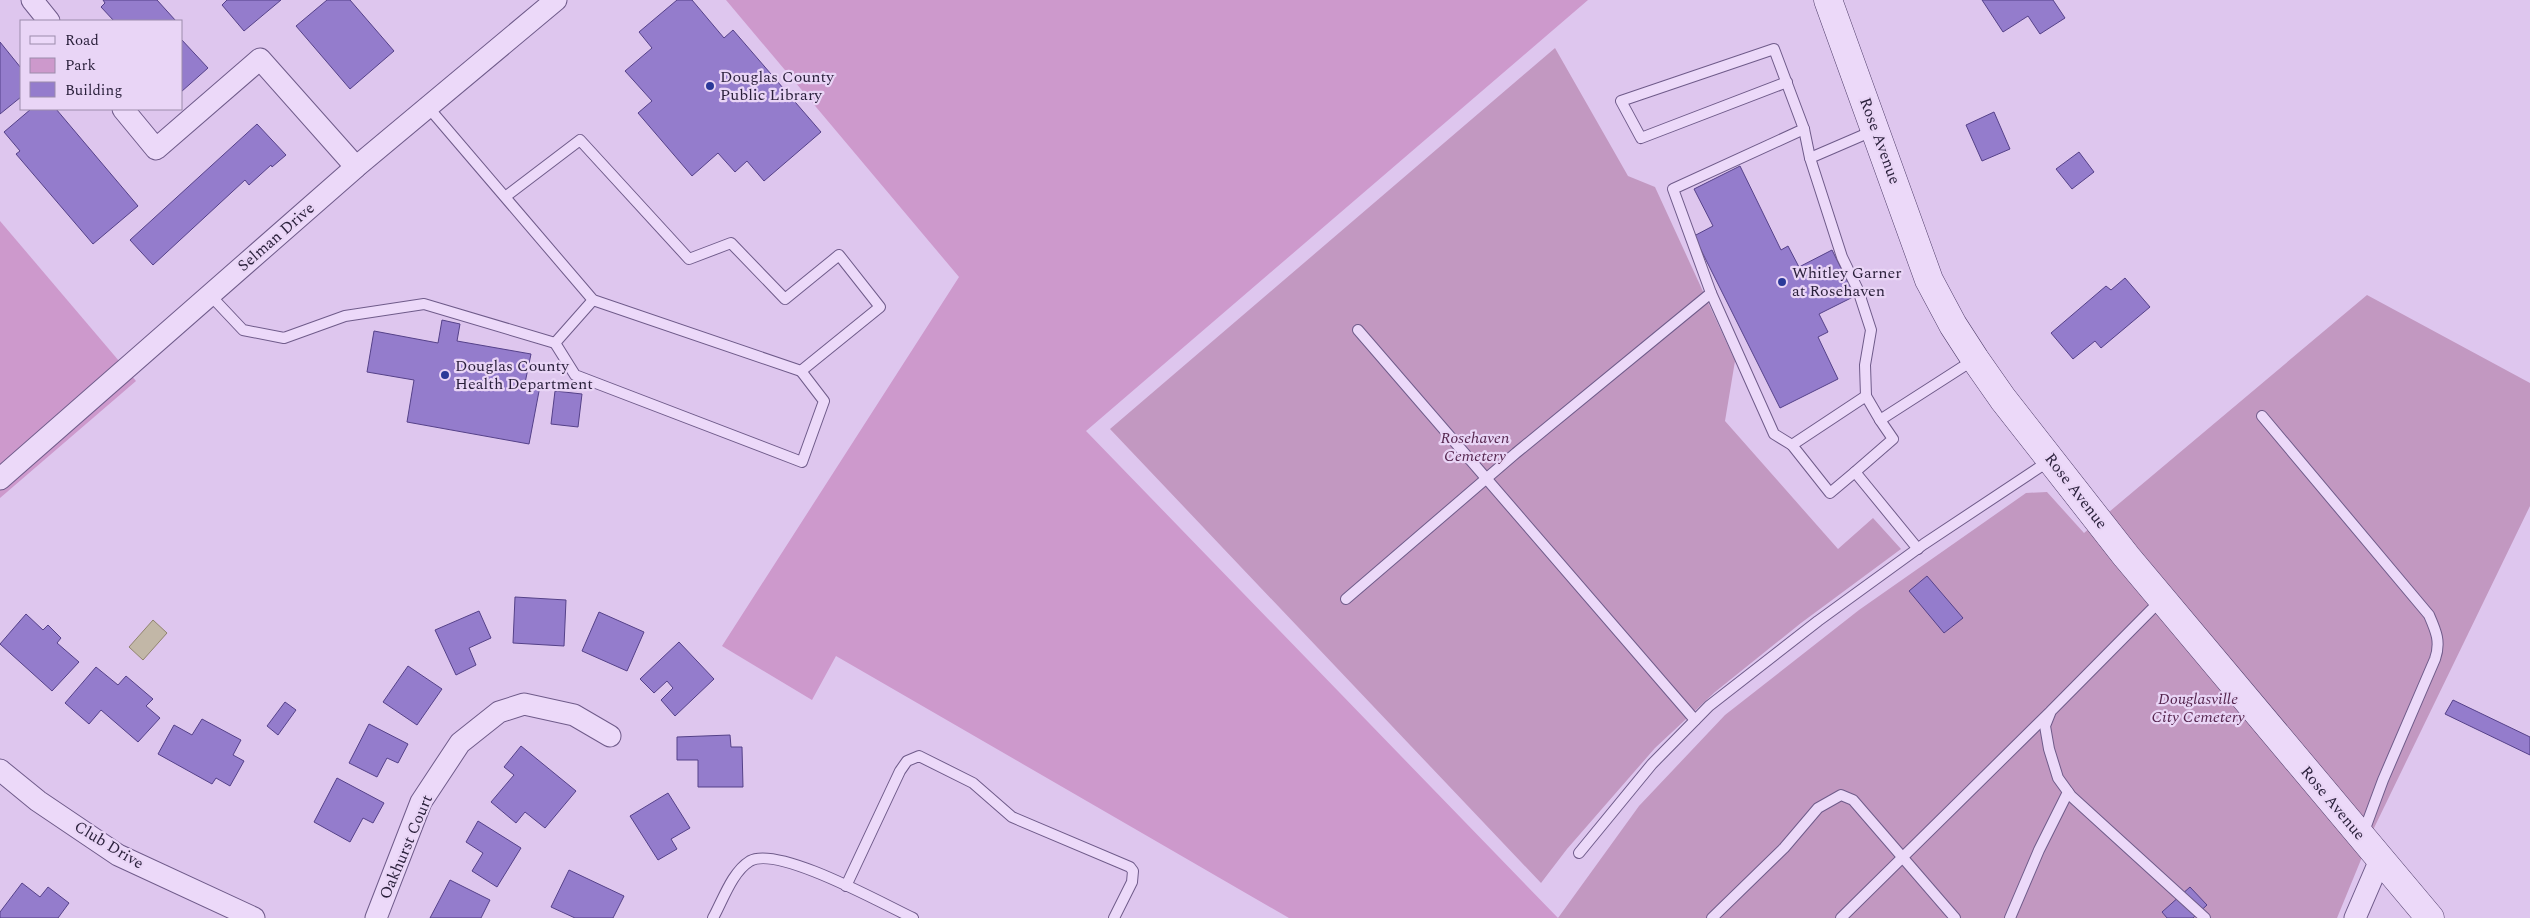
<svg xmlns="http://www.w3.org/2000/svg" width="2530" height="918" font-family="Spectral,serif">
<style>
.green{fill:#cd99cc}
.cemetery{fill:#c298c1}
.water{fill:#c2b7a7;stroke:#90846e}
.building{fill:#947ccc;stroke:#554189}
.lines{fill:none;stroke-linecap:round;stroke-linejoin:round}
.lane-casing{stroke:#6f5b8a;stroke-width:12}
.street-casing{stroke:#6f5b8a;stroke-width:23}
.secondary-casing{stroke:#503e6b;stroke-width:29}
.lane{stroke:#ecd9f9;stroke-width:10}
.street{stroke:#ecd9f9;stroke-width:21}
.secondary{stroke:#ecd9f9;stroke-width:28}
.poi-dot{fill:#2b3999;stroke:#e9d5f6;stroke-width:2}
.labels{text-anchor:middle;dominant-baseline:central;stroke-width:4.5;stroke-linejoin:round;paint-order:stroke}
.poi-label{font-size:16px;fill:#291f3a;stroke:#e9d5f6;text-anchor:start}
.street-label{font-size:16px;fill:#291f3a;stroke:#e9d5f6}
.park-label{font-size:16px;font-style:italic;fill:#56264f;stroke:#e9d5f6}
</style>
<rect width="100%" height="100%" fill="#dec6ee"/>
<g class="green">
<path d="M726,0h862l-502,431 472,487h-269l-453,-262 -24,44 -90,-54 237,-369z"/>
<path d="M0,221l136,160 -136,117z"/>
</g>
<g class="cemetery">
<path d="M1555,48l73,128 27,11 80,174 -10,60 113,128 35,-31 28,31 -100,74 -86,69 -60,56 -88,101 -26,34 -431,-454z"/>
<path d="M2367,295l163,88v123l-156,322 -37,90h-779l81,-112 86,-91 134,-105 167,-117 21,-1 37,41z"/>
</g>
<path class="water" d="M153,620l14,13 -24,27 -14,-13z"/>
<g class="building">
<path d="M103,0h54l19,21h-62l-13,-14 4,-4z"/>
<path d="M227,0h54l-37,31 -22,-26z"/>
<path d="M327,0h23l44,51 -44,38 -54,-63z"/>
<path d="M677,0h15l32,38 9,-8 88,102 -57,49 -17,-20 -12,11 -17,-19 -26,23 -54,-63 14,-12 -27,-30 27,-23 -13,-16z"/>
<path d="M1982,0h71l12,18 -25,16 -12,-18 -25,16z"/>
<path d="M181,39l27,29 -27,24z"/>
<path d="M0,42l21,26v29l-21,17z"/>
<path d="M31,109h25l82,97 -45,38 -77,-90 4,-3 -16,-19z"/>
<path d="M1994,112l16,37 -28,12 -16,-36z"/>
<path d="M257,124l29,31 -14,12 -1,-2 -22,20 -4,-5 -92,85 -23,-25z"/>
<path d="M2079,152l15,20 -22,17 -16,-20z"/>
<path d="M1740,166l41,84 7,-4 11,21 33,-17 23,46 -36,18 9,18 -10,5 20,42 -58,29 -86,-172 19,-10 -19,-37z"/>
<path d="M2125,278l25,29 -49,41 -6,-7 -22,18 -22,-26 55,-47 5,4z"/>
<path d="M442,320l18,4 -3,17 74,13 -6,29 15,3 -11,58 -122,-22 7,-42 -47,-8 7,-41 64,12z"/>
<path d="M555,391l27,3 -4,33 -27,-3z"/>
<path d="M1927,576l36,42 -19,15 -35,-42z"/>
<path d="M515,597l51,3 -2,46 -51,-3z"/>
<path d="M479,611l12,27 -22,10 7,17 -20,10 -21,-45z"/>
<path d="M599,612l45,20 -17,39 -45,-20z"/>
<path d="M26,614l17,16 5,-5 13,13 -4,5 22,19 -27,29 -52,-47z"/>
<path d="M679,642l35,37 -39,37 -14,-16 12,-12 -6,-7 -13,12 -14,-14z"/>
<path d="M408,666l34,23 -25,36 -34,-23z"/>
<path d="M96,667l22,18 8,-9 27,23 -7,7 14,12 -22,24 -37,-32 -12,14 -24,-21z"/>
<path d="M2453,700l77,37v18l-85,-41z"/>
<path d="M285,702l11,8 -18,25 -11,-9z"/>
<path d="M202,719l39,21 -8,15 11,6 -14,25 -14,-8 -4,6 -54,-30 16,-29 18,10z"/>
<path d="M369,724l39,20 -10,19 -11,-5 -10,19 -28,-14z"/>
<path d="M730,735l1,12h11l1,40h-45v-27h-21v-23z"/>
<path d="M521,746l55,45 -31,37 -20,-16 -9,11 -25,-21 23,-27 -10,-8z"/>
<path d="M337,778l47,25 -11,20 -10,-5 -13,24 -36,-20z"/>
<path d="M668,793l22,35 -19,11 6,10 -19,11 -28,-44z"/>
<path d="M478,821l43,27 -24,39 -25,-16 11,-18 -17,-11z"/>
<path d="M569,870l55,26 -11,22h-38l-24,-11z"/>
<path d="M450,880l40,20 -9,18h-51z"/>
<path d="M22,883l18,14 8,-10 21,16 -11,15h-58v-6z"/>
<path d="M2190,887l17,18 -14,13h-26l-5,-6z"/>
</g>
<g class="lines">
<defs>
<g id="lane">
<path d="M1787,82l-146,56 -20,-37 153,-52 30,80 -131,60 38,104 63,141 18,11"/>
<path d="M428,107l165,193 208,71 79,-64 -41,-52 -54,44 -54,-56 -42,16 -109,-119 -75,57"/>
<path d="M1804,129l6,29 32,99 16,33 13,40 -6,35 1,31"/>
<path d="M1810,158l65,-28"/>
<path d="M210,295l33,35 41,8 61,-22 79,-12 131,39"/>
<path d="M593,300l-38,43 20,32 227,87 22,-61 -23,-30"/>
<path d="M1358,330l337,390"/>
<path d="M2262,416l167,199c7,16 12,27 6,44l-52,121 -20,54"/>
<path d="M1855,472l-25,21 -38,-48 74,-49 14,24"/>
<path d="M1918,549l-63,-77 38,-33 -13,-19 95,-61"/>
<path d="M1346,599l170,-146 195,-160"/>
<path d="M2161,600l-110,111 -6,15 4,23 9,29 13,18 134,122"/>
<path d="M1579,853l73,-89 57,-58 109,-85 106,-77 125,-83"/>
<path d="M846,886l54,-115 7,-10 12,-5 54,27 39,34 118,50 3,4 -1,11 -18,36"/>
<path d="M713,918c10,-18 19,-46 37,-57 28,-16 133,43 163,57"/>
<path d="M1712,918l72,-70 34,-40 23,-13 12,5 102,118"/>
<path d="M1841,918l208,-205"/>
<path d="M2010,918l29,-68 29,-58"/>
</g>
<g id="street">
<path d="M32,0l17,21"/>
<path d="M123,109l33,40 104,-90 96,108"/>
<path d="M0,479l356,-312 200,-167"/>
<path d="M0,770l38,31 80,54 136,63"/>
<path d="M376,918l45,-116 39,-59 39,-31 25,-8 50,11 36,21"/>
<path d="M2355,918l25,-58"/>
</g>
<path id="secondary" d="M1828,0l101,280 24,45 22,34 28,40 123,157 304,362"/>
</defs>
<use href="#lane" class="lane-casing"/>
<use href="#street" class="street-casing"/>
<use href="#secondary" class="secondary-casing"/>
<use href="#lane" class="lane"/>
<use href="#street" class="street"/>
<use href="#secondary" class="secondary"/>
</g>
<g class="poi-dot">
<circle cx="710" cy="86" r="5"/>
<circle cx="1782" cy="282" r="5"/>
<circle cx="445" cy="375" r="5"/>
</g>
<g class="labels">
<g class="poi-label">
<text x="720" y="77">Douglas County<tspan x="720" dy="18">Public Library</tspan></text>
<text x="1792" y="273">Whitley Garner<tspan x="1792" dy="18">at Rosehaven</tspan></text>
<text x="455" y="366">Douglas County<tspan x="455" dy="18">Health Department</tspan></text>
</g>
<g class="street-label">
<text transform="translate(1880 141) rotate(70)">Rose Avenue</text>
<text transform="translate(276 237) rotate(-41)">Selman Drive</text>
<text transform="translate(2076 491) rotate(52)">Rose Avenue</text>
<text transform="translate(2333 803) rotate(50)">Rose Avenue</text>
<text transform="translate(109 845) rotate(31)">Club Drive</text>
<text transform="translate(406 847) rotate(-67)">Oakhurst Court</text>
</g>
<g class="park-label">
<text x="1475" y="438">Rosehaven<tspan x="1475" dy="18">Cemetery</tspan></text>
<text x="2198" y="699">Douglasville<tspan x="2198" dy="18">City Cemetery</tspan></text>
</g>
</g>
<rect x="20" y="20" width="162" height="90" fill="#e9d5f6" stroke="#9c8cab"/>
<rect x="30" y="36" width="25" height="8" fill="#ecd9f9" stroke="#9c8cab"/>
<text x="65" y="45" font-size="15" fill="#291f3a">Road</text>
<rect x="30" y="58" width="25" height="15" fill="#cd99cc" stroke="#9c8cab"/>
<text x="65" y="70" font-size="15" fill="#291f3a">Park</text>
<rect x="30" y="82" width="25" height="15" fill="#947ccc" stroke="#9c8cab"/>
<text x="65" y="95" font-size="15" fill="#291f3a">Building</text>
</svg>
